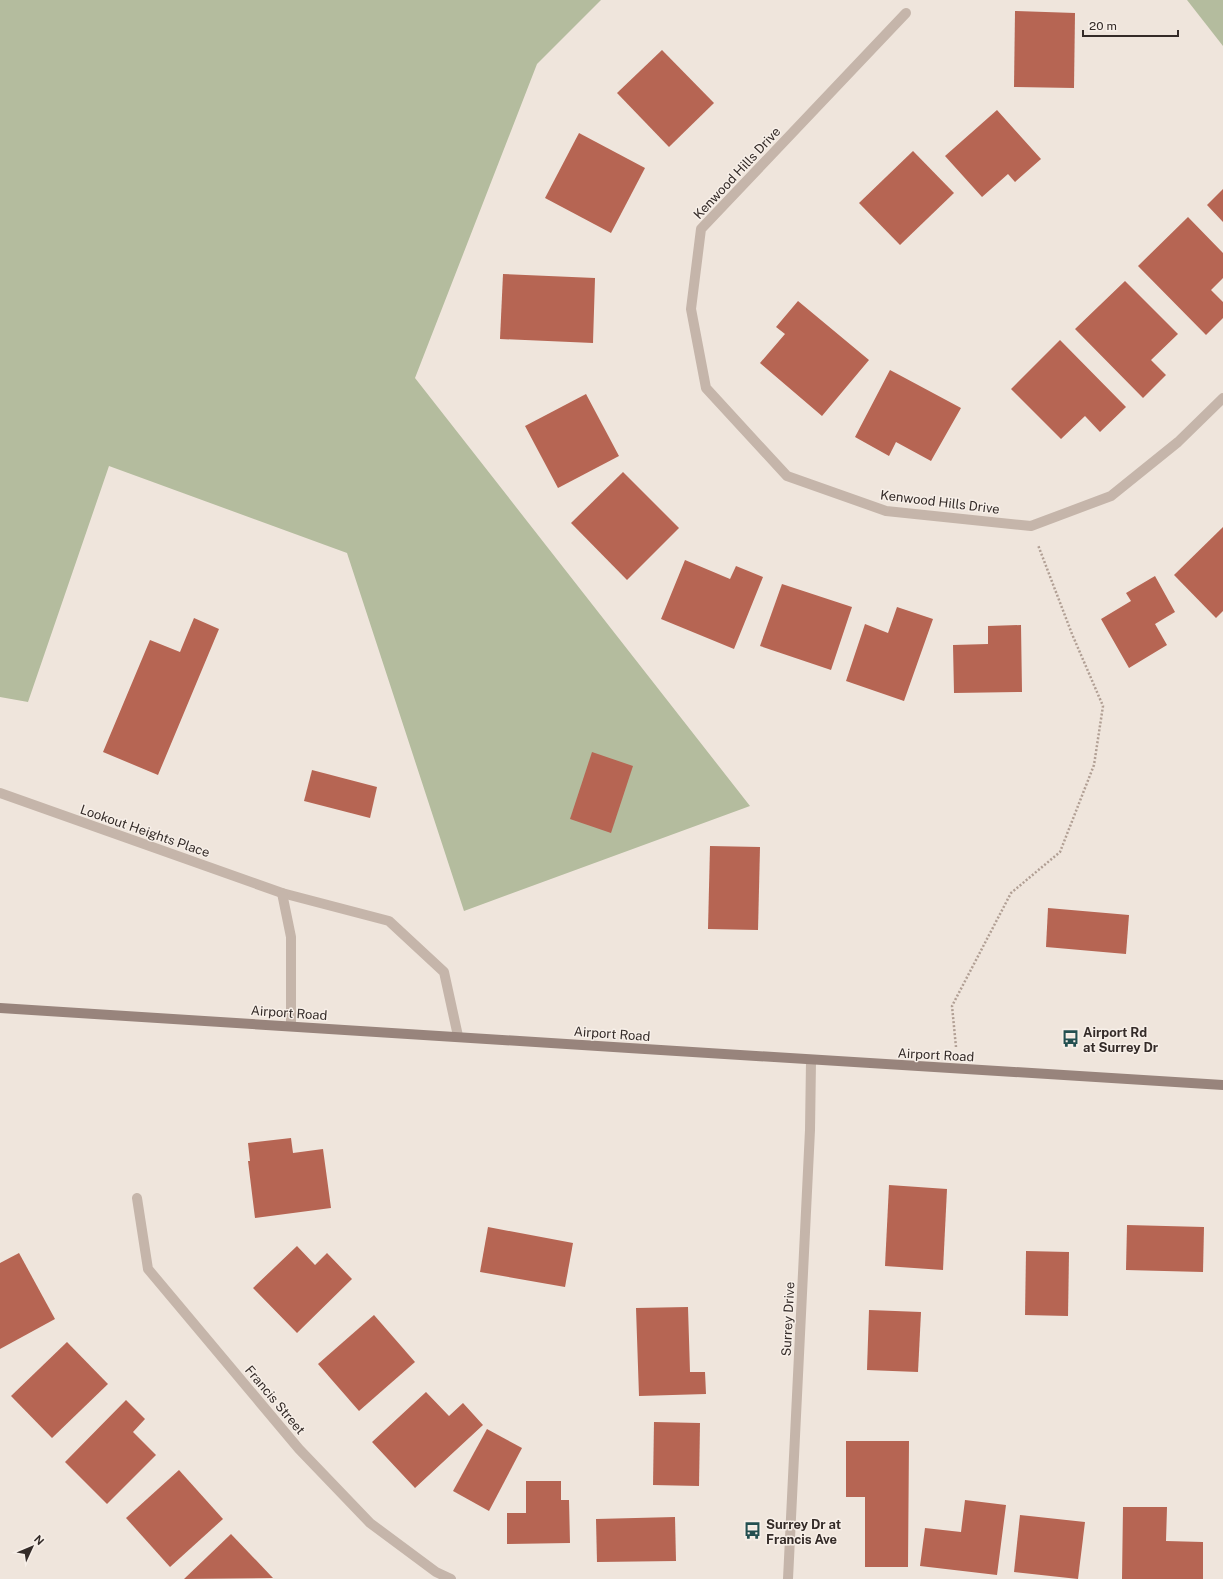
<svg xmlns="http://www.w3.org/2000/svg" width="1223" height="1579" font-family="'Public Sans',sans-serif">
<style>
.green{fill:#b4bc9e}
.building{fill:#b66553}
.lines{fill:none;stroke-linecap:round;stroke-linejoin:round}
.path{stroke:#b19f94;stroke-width:2.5;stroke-dasharray:2 2;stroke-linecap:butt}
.street{stroke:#c5b5aa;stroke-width:10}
.secondary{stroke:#98847c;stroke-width:10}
.labels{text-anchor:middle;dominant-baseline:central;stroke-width:3;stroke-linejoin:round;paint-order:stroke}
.street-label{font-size:13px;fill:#342b28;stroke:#f7efe8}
.poi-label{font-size:13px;font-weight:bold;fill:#342b28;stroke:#f7efe8;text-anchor:start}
</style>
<rect width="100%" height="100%" fill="#efe5dc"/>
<g class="green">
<path d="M0,0h601l-64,64 -122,314 335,428 -286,105 -117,-358 -238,-87 -81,236 -28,-5z"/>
<path d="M1187,0h36v46z"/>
</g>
<g class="building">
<path d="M1015,11l60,2 -1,75 -60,-1z"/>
<path d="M662,50l52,53 -45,44 -52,-54z"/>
<path d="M997,110l44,49 -26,23 -7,-8 -26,23 -37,-41z"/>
<path d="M579,133l66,35 -34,65 -66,-35z"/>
<path d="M913,151l41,42 -54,52 -41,-42z"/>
<path d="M1223,189v33l-16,-17z"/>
<path d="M1188,217l35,36v25l-12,12 12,12v16l-17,17 -68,-69z"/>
<path d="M503,274l92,4 -2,65 -93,-4z"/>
<path d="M1125,281l53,53 -27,26 15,15 -23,23 -68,-69z"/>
<path d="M798,301l71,59 -47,56 -62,-53 25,-29 -9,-7z"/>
<path d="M1060,340l66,67 -26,25 -15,-16 -24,23 -50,-50z"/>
<path d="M890,370l71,38 -30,53 -35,-19 -7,14 -34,-19z"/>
<path d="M586,394l33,62 -61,32 -33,-62z"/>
<path d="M623,472l56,56 -52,52 -56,-57z"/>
<path d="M1223,527v84l-7,7 -42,-43z"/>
<path d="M685,560l45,19 6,-13 27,11 -29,72 -73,-30z"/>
<path d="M1155,576l20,36 -20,12 12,21 -38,23 -28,-49 30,-18 -5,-8z"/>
<path d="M782,584l70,23 -21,63 -71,-24z"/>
<path d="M897,607l36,12 -29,82 -58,-20 19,-57 23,9z"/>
<path d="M194,618l25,11 -61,146 -55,-23 47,-112 30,12z"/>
<path d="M1021,625l1,67 -68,1 -1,-48 35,-1v-18z"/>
<path d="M592,752l41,14 -22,67 -41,-14z"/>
<path d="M312,770l65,17 -7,31 -66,-17z"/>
<path d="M710,846l50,1 -2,83 -50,-1z"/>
<path d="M1048,908l81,7 -3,39 -80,-7z"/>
<path d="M291,1138l2,15 30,-4 8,59 -76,10 -7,-57h2l-2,-18z"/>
<path d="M889,1185l58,4 -4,81 -58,-4z"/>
<path d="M1127,1225l77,2 -1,45 -77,-2z"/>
<path d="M488,1227l85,16 -8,44 -85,-15z"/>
<path d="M297,1246l18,19 12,-12 25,26 -55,54 -44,-45z"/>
<path d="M1026,1251l43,1 -1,64 -43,-1z"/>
<path d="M19,1253l36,66 -55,30v-86z"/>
<path d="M688,1307l2,65h15l1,22 -67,2 -3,-88z"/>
<path d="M869,1310l52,2 -3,60 -51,-2z"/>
<path d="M374,1315l41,47 -56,49 -41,-47z"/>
<path d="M67,1342l41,42 -56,54 -41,-42z"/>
<path d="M426,1392l23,24 14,-13 20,22 -68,63 -43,-46z"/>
<path d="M126,1400l19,19 -12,13 23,23 -49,49 -42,-42z"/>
<path d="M654,1422l46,1 -1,63 -46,-1z"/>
<path d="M487,1429l35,19 -33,63 -36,-20z"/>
<path d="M846,1441h63l-1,126h-43v-70h-19z"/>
<path d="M179,1470l44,49 -53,48 -44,-49z"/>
<path d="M526,1481h35v19h8l1,43 -63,1v-31h19z"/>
<path d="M965,1500l41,5 -9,70 -77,-9 5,-38 36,4z"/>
<path d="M1123,1507h44l-1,34 37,1v37h-81z"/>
<path d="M1020,1515l65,7 -7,57 -64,-7z"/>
<path d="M675,1517l1,44 -79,1 -1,-43z"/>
<path d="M231,1534l42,44 -89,1z"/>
</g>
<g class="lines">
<path class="path" d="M956,1047l-4,-41 59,-113 49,-41 34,-87 9,-59 -31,-72 -34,-89"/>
<g class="street">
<path d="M906,13l-205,216 -10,80 15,79 81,88 99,35 145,15 80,-30 67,-54 45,-44"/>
<path d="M0,793l282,100 107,28 55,51 14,64"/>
<path d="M282,893l9,44v89"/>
<path d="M137,1198l11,71 151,180 71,74 66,49 15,7"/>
<path d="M788,1579l22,-449 1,-69"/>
</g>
<path class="secondary" d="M0,1008c408,25 815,53 1223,77"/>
</g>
<defs>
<symbol id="bus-bare" viewBox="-9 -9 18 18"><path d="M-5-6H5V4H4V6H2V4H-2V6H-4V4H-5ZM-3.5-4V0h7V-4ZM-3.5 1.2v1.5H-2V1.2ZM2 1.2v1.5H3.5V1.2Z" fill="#234f50" stroke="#f7efe8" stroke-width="2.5" paint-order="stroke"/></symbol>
</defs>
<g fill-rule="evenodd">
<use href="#bus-bare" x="1058" y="1026" width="25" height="25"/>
<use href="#bus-bare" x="740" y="1518" width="25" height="25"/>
</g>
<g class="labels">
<g class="street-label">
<text transform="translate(737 173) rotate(-47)">Kenwood Hills Drive</text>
<text transform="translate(940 502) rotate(7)">Kenwood Hills Drive</text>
<text transform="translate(145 831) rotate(19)">Lookout Heights Place</text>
<text transform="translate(289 1013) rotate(4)">Airport Road</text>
<text transform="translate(612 1034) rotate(4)">Airport Road</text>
<text transform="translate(936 1055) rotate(3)">Airport Road</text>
<text transform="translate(788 1319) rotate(-87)">Surrey Drive</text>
<text transform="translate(275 1400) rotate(50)">Francis Street</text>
</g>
<g class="poi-label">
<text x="1083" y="1032">Airport Rd<tspan x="1083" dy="15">at Surrey Dr</tspan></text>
<text x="766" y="1524">Surrey Dr at<tspan x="766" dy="15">Francis Ave</tspan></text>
</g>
</g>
<g transform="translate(32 1547) rotate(46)" stroke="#f7efe8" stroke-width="3" paint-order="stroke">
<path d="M0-3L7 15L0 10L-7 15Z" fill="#342b28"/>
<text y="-6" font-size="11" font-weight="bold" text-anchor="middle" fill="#342b28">N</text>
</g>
<path d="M1083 30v6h95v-6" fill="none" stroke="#342b28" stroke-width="2"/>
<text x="1089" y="30" font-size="12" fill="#342b28" stroke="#f7efe8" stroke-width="3" paint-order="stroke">20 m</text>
</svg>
